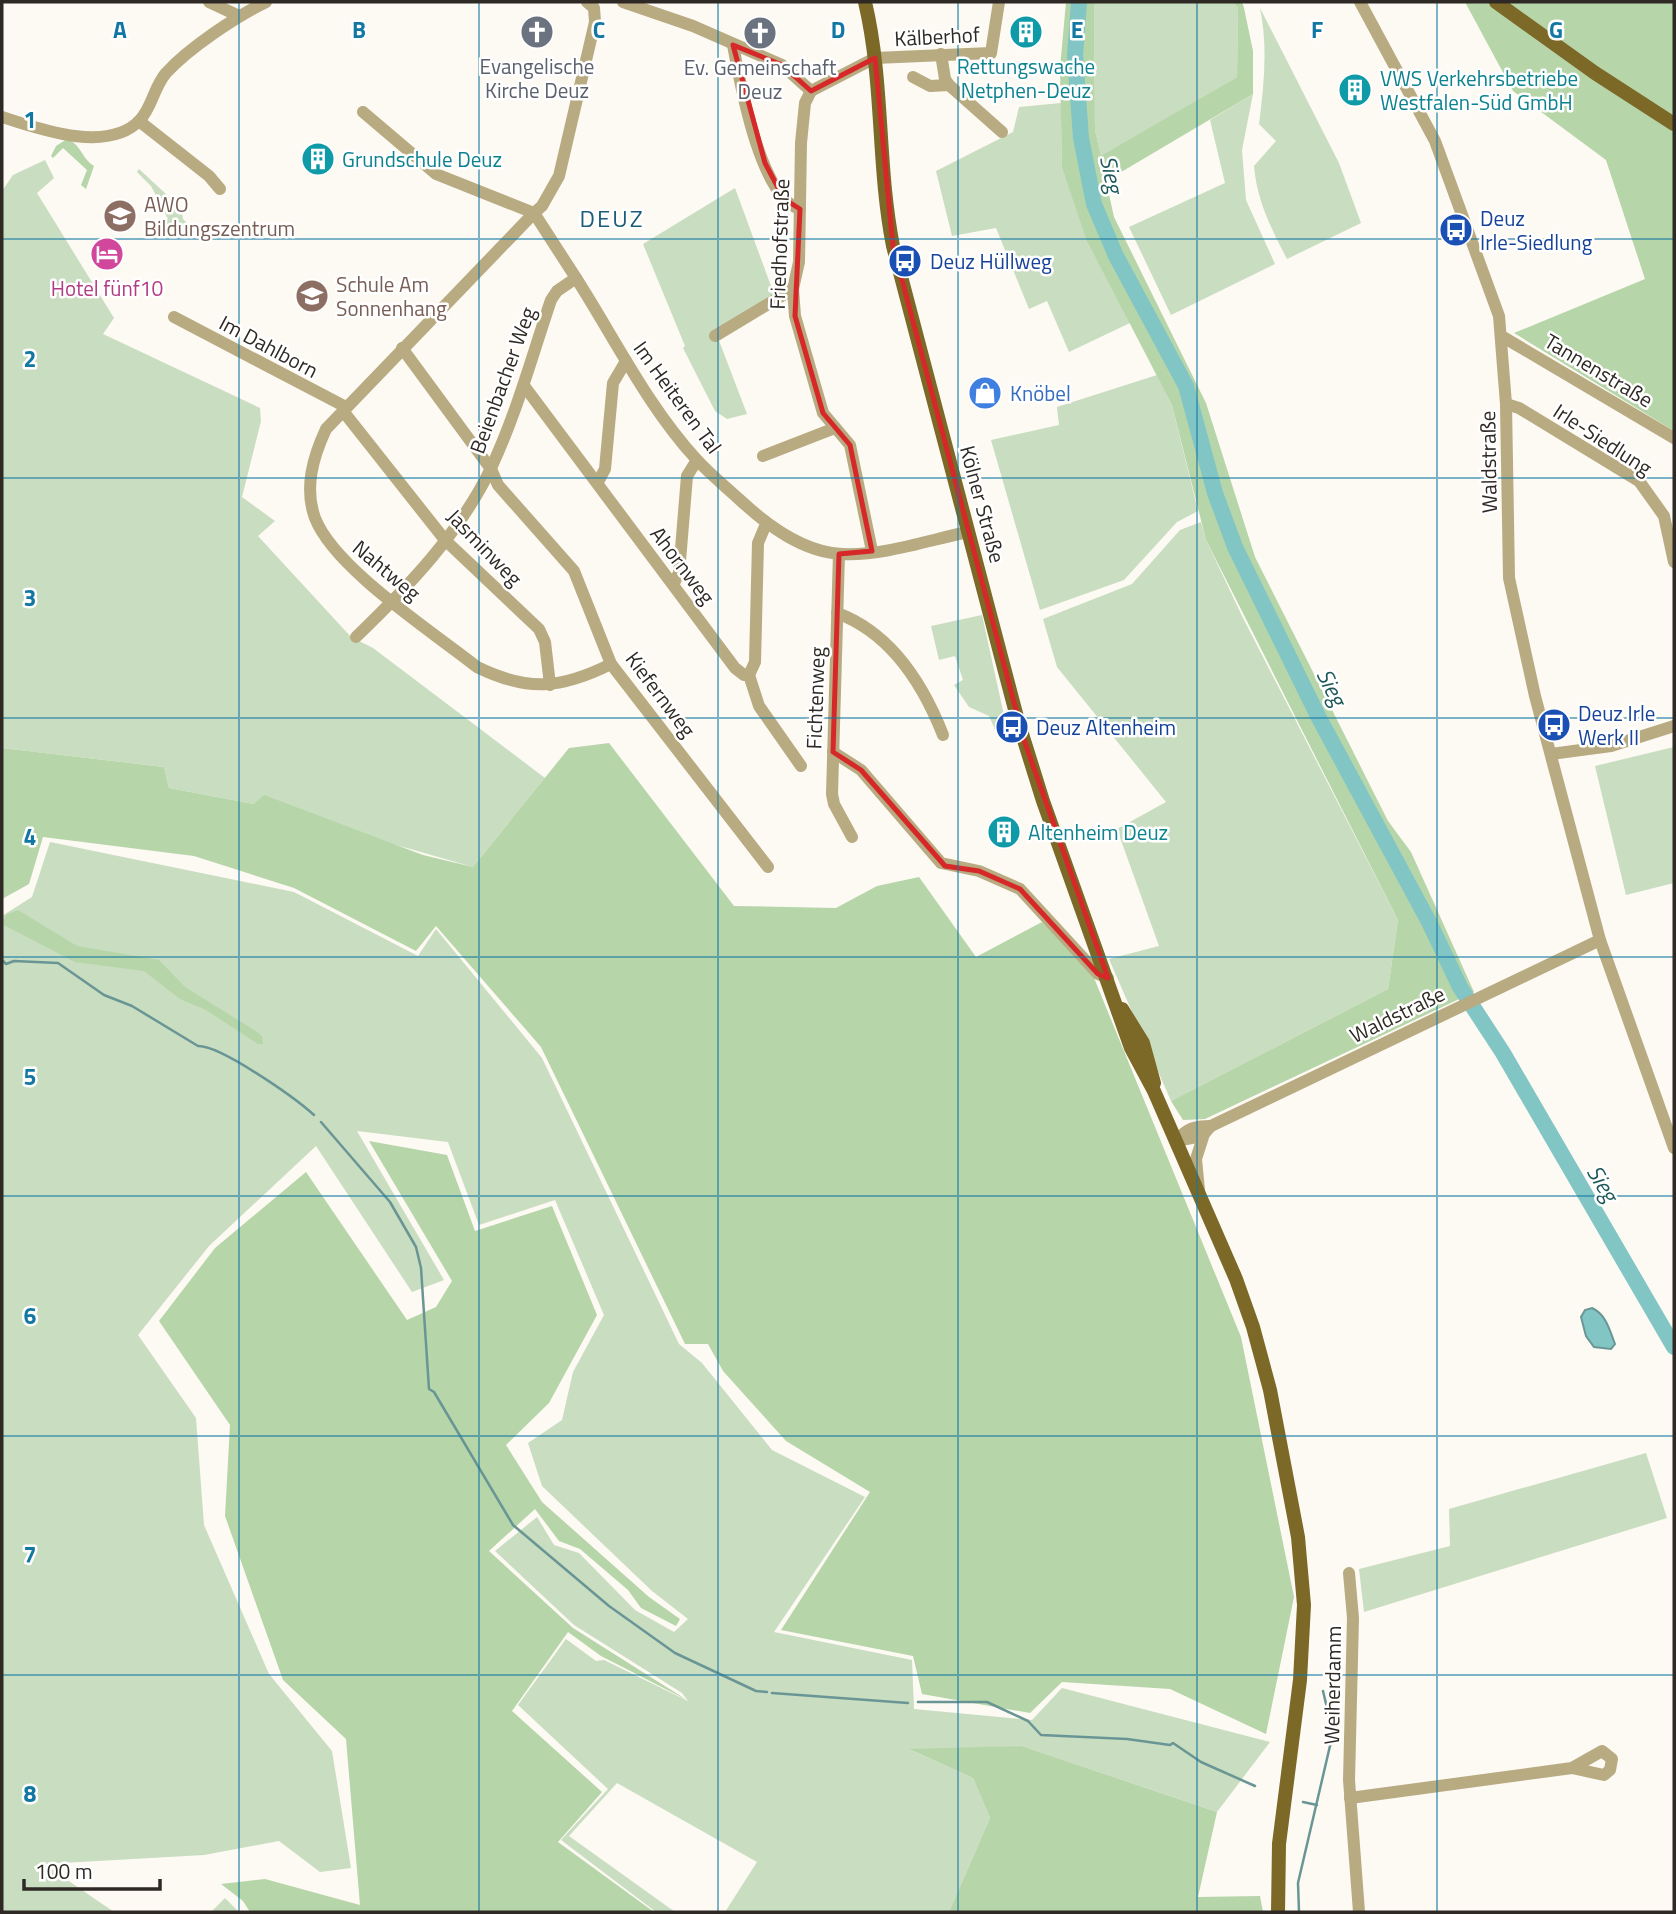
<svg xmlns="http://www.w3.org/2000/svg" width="1676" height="1914" font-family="'Titillium Web',sans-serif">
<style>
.green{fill:#c9ddc0}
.forest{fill:#b6d5a9}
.water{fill:#82c5c5;stroke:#699695;stroke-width:2}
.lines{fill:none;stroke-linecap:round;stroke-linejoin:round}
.stream{stroke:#699695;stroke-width:2.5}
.river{stroke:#82c5c5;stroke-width:16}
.minor{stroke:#b8aa81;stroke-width:12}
.major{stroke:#7c6827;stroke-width:14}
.marked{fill:none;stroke:#d62828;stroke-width:5;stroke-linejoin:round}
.grid{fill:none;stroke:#1278a3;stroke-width:2;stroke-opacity:0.55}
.labels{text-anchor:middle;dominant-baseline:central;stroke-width:5;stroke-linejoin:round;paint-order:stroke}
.street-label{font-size:21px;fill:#2e2924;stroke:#fff}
.worship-label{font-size:21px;fill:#5b616d;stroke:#fff}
.culture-label{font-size:21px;fill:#0d838f;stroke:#fff;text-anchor:start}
.education-label{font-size:21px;fill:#785e54;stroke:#fff;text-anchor:start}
.transit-label{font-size:21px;fill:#164399;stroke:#fff;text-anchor:start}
.hotel-label{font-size:21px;fill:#b23c85;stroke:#fff}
.shop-label{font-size:21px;fill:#366cbe;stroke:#fff;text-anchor:start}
.water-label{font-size:23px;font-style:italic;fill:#1f5858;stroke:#fff}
.quarter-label{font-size:24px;letter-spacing:2px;fill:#1d5c7a;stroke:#fff}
.grid-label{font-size:23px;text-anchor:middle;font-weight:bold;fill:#1278a3;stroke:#fff;stroke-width:5;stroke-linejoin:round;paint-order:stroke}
</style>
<rect width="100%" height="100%" fill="#fdf9f3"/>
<g class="green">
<path d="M1094,2h139l5,6 -1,69 -136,80 -6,-27z"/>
<path d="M1260,8l79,155 22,60 -74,36c-16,-31 -30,-58 -33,-93l22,-25 -17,-17c5,-39 9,-77 1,-116z"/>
<path d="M1253,94l-11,56 4,50 29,64 -104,51 -42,-88 96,-44 -15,-63z"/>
<path d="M1061,103l1,65 26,73 42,82 -61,29 -22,-51 -18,8 -33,-81 -44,8 -16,-65 77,-39 6,-25z"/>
<path d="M45,160l9,18 -17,15 77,125 -11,16 157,74 1,13 -19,76 33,24 -17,15 93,101 22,11 172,130 -72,89 -219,-63 -85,-16 -5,-21 -162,-19v-557l11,-16z"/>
<path d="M139,169l42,39 2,11 8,8 -4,3 1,4 -11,5 -3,-12 -11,-5 5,-3 -17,-33 -14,-14z"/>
<path d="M735,188l40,109 -60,33 32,84 -20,5 -12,-8 -32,-63 2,-2 -42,-102z"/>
<path d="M1157,375l15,30 26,106 -21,11 -53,58 -84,30 -49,-170 68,-15 -2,-18z"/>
<path d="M1201,522l5,18 37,78 155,302 -10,69 -217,112 -62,-142 50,-13 -42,-117 49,-27 -109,-135 -14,-48 89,-35 48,-54z"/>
<path d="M982,615l25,114 -10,5 -8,-18 -20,-9 -15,-22 9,-5 -8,-24 -16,4 -8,-34z"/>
<path d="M1674,747v136l-48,12 -31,-129z"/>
<path d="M50,842l244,50 124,64 18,-27 106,129 137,286 23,19 70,87 93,47 -91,135 138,28 2,49 118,11 30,-32 208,54 -53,70 -195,-66 -111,4 62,28 17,40 -41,94h-224l32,-50 -140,-79 -48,53 106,76h-19l-95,-72 47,-51 -90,-84 48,-66 30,22 8,-1 84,41 -6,-8 -108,-68 -79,-74 42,-34 17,28 25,8 56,57 39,22 14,-13 -36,-28 -110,-105 -14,-43 34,-23 11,-48 31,-57 -49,-115 -76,25 -31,-83 -91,-11 87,149 -32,12 -96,-146 -107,100 -71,89 58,83 8,107 65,149 63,77 19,117 -31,4 -41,-31 -75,14 -160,9 70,48h-112v-996l30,-19z"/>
<path d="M1646,1453l21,65 -303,94 -5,-43 91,-23 -1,-37z"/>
<path d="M225,1898l14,14h-28z"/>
</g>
<g class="forest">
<path d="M1066,2h28l1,128 6,26 136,-79 1,-69 -5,-6h9l2,6 9,43v43l-147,87 8,36 92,186 49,154 133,264 23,31 63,140 -269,127 -22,1 -12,-19 217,-112 10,-69 -192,-380 -34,-135 -85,-164 -25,-73 -2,-100z"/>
<path d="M1465,2h209v429l-160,-98 131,-54 -39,-119 -93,-69z"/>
<path d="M67,139c14,5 15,20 27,27l-8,23 -5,-4 6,-15 -24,-22 -10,10 -2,-2 5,-10z"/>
<path d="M609,743l125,163 102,2 41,-22 42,-9 57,80 66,-35 50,51 149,364 53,260 -28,137 -96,-45 -108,-7 -32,31 -108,-19 -9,-38 -132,-26 89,-138 -84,-51 -63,-70 -15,-27h-23l-144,-297 -105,-121 -20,25 -122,-63 -100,-32 -151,-19 -14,47 -27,15v-151l162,19 5,21 85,16 10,-9 159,60 50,12 96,-119z"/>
<path d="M18,910l59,36 82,14 26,27 69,43 8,6 1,8h-5l-52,-34 -26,-11 -36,-28 -69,-9 -73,-38 4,-9z"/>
<path d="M369,1141l78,14 28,76 77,-25 45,109 -48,88 -43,42 36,57 107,95 31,22 -4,7 -35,-18 -13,-18 -48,-41 -21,-8 -24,-32 -46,42 84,77 114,72 -86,-44 -33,-24 -56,79 90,81 -44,50 96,70h-404l-7,-11 -22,-17 44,-5 95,26 -14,-166 -63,-59 -58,-164 5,-91 -71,-104 56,-73 91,-76 101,148 29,-13 16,-26z"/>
<path d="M1022,1746l195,66 -19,85 62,-1 3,16h-314l41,-94 -17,-40 -64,-29z"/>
</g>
<path class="water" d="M1592,1308c14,6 18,23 23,36l-4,5 -17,-2 -8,-11 -5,-19 4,-7z"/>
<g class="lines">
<g class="stream">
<path d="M2,960l4,4 8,-3 44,2 46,32 28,11 66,40c22,-1 96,51 116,69"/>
<path d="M321,1122l69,80 26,45 5,21 8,121 5,3 79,133 96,81 66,47 81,38 11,1"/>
<path d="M772,1693l136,10"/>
<path d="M918,1702h69l41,19 13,14 86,4 43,6 3,-2 28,19 54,24"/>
<path d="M1303,1802l14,3"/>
<path d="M1299,1912l-1,-29 35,-150 -10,-42"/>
</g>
<path class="river" d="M1079,2l-4,53 6,83 13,66 22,52 70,130 29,107 20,54 84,171 110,204 31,65 43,66 171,294"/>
<g class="minor">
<path d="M209,2l28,13"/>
<path d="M623,2l70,24 89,39 29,26 64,-33 116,-5 8,-51"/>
<path d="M733,45c7,37 27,153 67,164"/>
<path d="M941,54l4,25 4,6 53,47"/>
<path d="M913,77l17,9 19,-1"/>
<path d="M811,91l-6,12 -4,40 -2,119 -6,27 2,27 28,97 27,32 22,106"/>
<path d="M363,112l73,62 98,39 -208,216c-13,28 -22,59 -11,89 19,50 118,114 162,149 51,25 84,22 134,-3"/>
<path d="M2,117c37,12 106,37 138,3 12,-13 14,-33 26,-47 23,-25 69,-56 100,-71"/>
<path d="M139,121l70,55 11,13"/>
<path d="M576,278c39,61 72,129 121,182 14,15 29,27 43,40 28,26 63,52 102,54 41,2 87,-14 126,-22"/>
<path d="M174,317l172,90"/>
<path d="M715,336l78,-47"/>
<path d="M1503,337l171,101"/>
<path d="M402,348l89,121 7,16 76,86 37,93 157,203"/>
<path d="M525,387l210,281 9,7h5l10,31 42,60"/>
<path d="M1506,404l13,4 120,73 25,35 10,46"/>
<path d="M343,411l102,129 94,89 6,13 5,43"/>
<path d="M763,456l72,-28"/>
<path d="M598,482l7,-13 8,-86 13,-22"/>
<path d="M839,554l-7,240 2,10 18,33"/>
<path d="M674,583l5,-10 8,-97 10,-16"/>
<path d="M837,613c54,20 86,71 106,122"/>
<path d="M356,637c51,-49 105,-105 136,-171 25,-54 40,-110 59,-166l6,-9 19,-13 -42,-65 8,-7 17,-30 36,-154 -1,-14 -7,-6"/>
<path d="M749,675l6,-13 3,-119 8,-19"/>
<path d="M833,752l28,18 80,93 38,8 41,18 78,85 10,4"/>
<path d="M1551,754l60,-8 63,-20"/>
<path d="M1600,940l74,208"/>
<path d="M1176,1141l26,-5 9,-10 389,-186 -65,-244 -26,-118 -3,-174 -7,-88 -64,-175 -75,-139"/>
<path d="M1176,1141c11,-13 19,-15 35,-15"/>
<path d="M1199,1190l-3,-31 8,-25"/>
<path d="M1349,1573l4,45 -4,162 10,132"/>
<path d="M1350,1798l222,-30 32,7 6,-5 2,-11 -10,-8 -30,17"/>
</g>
<g class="major">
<path d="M865,2c19,80 12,163 28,244l125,475 25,80 88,247 23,43 82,188 17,48 17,63 28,147 6,68 -4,75 -21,164 -1,68"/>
<path d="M1496,2l99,71 79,51"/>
<path d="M1122,1009l21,34 11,40"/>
</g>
</g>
<path class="marked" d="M733,45l49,20 29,26 64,-33 18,188 131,494 84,238 -10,-4 -78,-85 -41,-18 -34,-5 -84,-96 -28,-18 6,-198 33,-3 -22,-106 -27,-32 -28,-97 5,-107 -16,-10 -19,-36z"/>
<path class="grid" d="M239,2v1910M479,2v1910M718,2v1910M958,2v1910M1197,2v1910M1437,2v1910M2,239h1672M2,478h1672M2,718h1672M2,957h1672M2,1196h1672M2,1436h1672M2,1675h1672"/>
<defs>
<symbol id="church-disc" viewBox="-11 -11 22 22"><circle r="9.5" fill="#6b7280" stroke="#fff"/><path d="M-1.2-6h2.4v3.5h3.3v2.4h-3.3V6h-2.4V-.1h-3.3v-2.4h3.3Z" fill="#fff"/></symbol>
<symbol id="building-disc" viewBox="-11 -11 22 22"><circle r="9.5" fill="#0f9aa8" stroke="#fff"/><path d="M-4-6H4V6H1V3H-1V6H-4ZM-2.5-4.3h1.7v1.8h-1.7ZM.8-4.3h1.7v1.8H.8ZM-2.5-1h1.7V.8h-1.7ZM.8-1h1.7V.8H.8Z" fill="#fff"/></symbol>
<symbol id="school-disc" viewBox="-11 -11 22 22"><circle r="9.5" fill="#8d6e63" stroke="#fff"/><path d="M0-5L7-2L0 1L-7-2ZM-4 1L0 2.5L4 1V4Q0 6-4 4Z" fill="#fff"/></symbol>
<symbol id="bus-disc" viewBox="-11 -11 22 22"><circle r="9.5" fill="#1a4fb4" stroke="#fff"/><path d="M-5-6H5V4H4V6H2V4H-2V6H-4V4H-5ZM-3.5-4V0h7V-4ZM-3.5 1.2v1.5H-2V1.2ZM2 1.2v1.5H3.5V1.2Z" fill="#fff"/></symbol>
<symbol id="hotel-disc" viewBox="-11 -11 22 22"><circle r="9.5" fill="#d1479c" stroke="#fff"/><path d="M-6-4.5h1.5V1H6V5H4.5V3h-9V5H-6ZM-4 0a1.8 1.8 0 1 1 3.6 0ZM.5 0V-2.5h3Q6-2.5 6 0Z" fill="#fff"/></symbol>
<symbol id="shop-disc" viewBox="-11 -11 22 22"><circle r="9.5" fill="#3f7fe0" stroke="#fff"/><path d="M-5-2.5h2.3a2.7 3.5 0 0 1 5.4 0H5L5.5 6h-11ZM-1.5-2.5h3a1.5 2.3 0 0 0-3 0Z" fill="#fff"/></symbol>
</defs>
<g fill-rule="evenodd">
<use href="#church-disc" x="518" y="13" width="38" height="38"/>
<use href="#building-disc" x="1007" y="13" width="38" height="38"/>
<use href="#church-disc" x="741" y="14" width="38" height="38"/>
<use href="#building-disc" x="1336" y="71" width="38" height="38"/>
<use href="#building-disc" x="299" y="140" width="38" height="38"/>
<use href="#school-disc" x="101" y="197" width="38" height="38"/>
<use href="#bus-disc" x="1437" y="211" width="38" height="38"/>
<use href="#hotel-disc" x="88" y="235" width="38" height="38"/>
<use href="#bus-disc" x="886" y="242" width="38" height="38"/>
<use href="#school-disc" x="293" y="277" width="38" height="38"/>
<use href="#shop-disc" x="966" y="374" width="38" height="38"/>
<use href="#bus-disc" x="1535" y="706" width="38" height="38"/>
<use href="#bus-disc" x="993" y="708" width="38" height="38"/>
<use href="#building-disc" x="985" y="813" width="38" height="38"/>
</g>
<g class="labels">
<g class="street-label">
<text transform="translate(937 36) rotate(-3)">Kälberhof</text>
<text transform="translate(779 244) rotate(-88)">Friedhofstraße</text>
<text transform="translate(269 346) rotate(28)">Im Dahlborn</text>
<text transform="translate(1599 370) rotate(31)">Tannenstraße</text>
<text transform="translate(502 380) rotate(-70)">Beienbacher Weg</text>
<text transform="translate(678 397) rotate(54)">Im Heiteren Tal</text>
<text transform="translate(1603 439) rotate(33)">Irle-Siedlung</text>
<text transform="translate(1488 462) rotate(-91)">Waldstraße</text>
<text transform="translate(983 504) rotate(75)">Kölner Straße</text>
<text transform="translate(485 547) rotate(46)">Jasminweg</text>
<text transform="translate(683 565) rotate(53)">Ahornweg</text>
<text transform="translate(387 570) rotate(40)">Nahtweg</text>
<text transform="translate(661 694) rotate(53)">Kiefernweg</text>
<text transform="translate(815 698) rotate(-88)">Fichtenweg</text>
<text transform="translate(1397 1014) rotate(-26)">Waldstraße</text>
<text transform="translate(1332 1685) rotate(-89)">Weiherdamm</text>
</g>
<g class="worship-label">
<text x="537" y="66">Evangelische<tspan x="537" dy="24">Kirche Deuz</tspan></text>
<text x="760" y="67">Ev. Gemeinschaft<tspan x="760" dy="24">Deuz</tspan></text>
</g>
<g class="culture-label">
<text x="1026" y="66" text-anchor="middle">Rettungswache<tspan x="1026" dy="24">Netphen-Deuz</tspan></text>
<text x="1380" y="78">VWS Verkehrsbetriebe<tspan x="1380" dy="24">Westfalen-Süd GmbH</tspan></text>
<text x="342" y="159">Grundschule Deuz</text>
<text x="1028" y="832">Altenheim Deuz</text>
</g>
<g class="education-label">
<text x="144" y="204">AWO<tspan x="144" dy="24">Bildungszentrum</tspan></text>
<text x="336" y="284">Schule Am<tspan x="336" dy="24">Sonnenhang</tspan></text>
</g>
<g class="transit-label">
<text x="1480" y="218">Deuz<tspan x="1480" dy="24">Irle-Siedlung</tspan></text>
<text x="930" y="261">Deuz Hüllweg</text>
<text x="1578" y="713">Deuz Irle<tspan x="1578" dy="24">Werk II</tspan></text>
<text x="1036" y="727">Deuz Altenheim</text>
</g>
<g class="hotel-label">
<text x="107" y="288">Hotel fünf10</text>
</g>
<g class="shop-label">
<text x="1010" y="393">Knöbel</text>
</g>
<g class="water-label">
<text transform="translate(1112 174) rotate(78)">Sieg</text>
<text transform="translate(1332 687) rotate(63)">Sieg</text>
<text transform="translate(1603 1183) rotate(59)">Sieg</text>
</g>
<g class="quarter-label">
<text x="612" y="218">DEUZ</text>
</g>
</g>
<g class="grid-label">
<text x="120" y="38">A</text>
<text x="359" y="38">B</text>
<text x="599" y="38">C</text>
<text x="838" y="38">D</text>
<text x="1077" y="38">E</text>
<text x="1317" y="38">F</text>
<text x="1556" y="38">G</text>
<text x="30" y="128">1</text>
<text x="30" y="367">2</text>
<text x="30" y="606">3</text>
<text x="30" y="845">4</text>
<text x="30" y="1085">5</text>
<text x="30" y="1324">6</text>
<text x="30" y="1563">7</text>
<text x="30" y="1802">8</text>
</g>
<rect width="1676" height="1914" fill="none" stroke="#2e2924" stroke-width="7"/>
<path d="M24 1879v10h136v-10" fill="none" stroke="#2e2924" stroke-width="3.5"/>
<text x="35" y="1879" font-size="21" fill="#2e2924" stroke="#ffffff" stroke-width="5" paint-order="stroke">100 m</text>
</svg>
